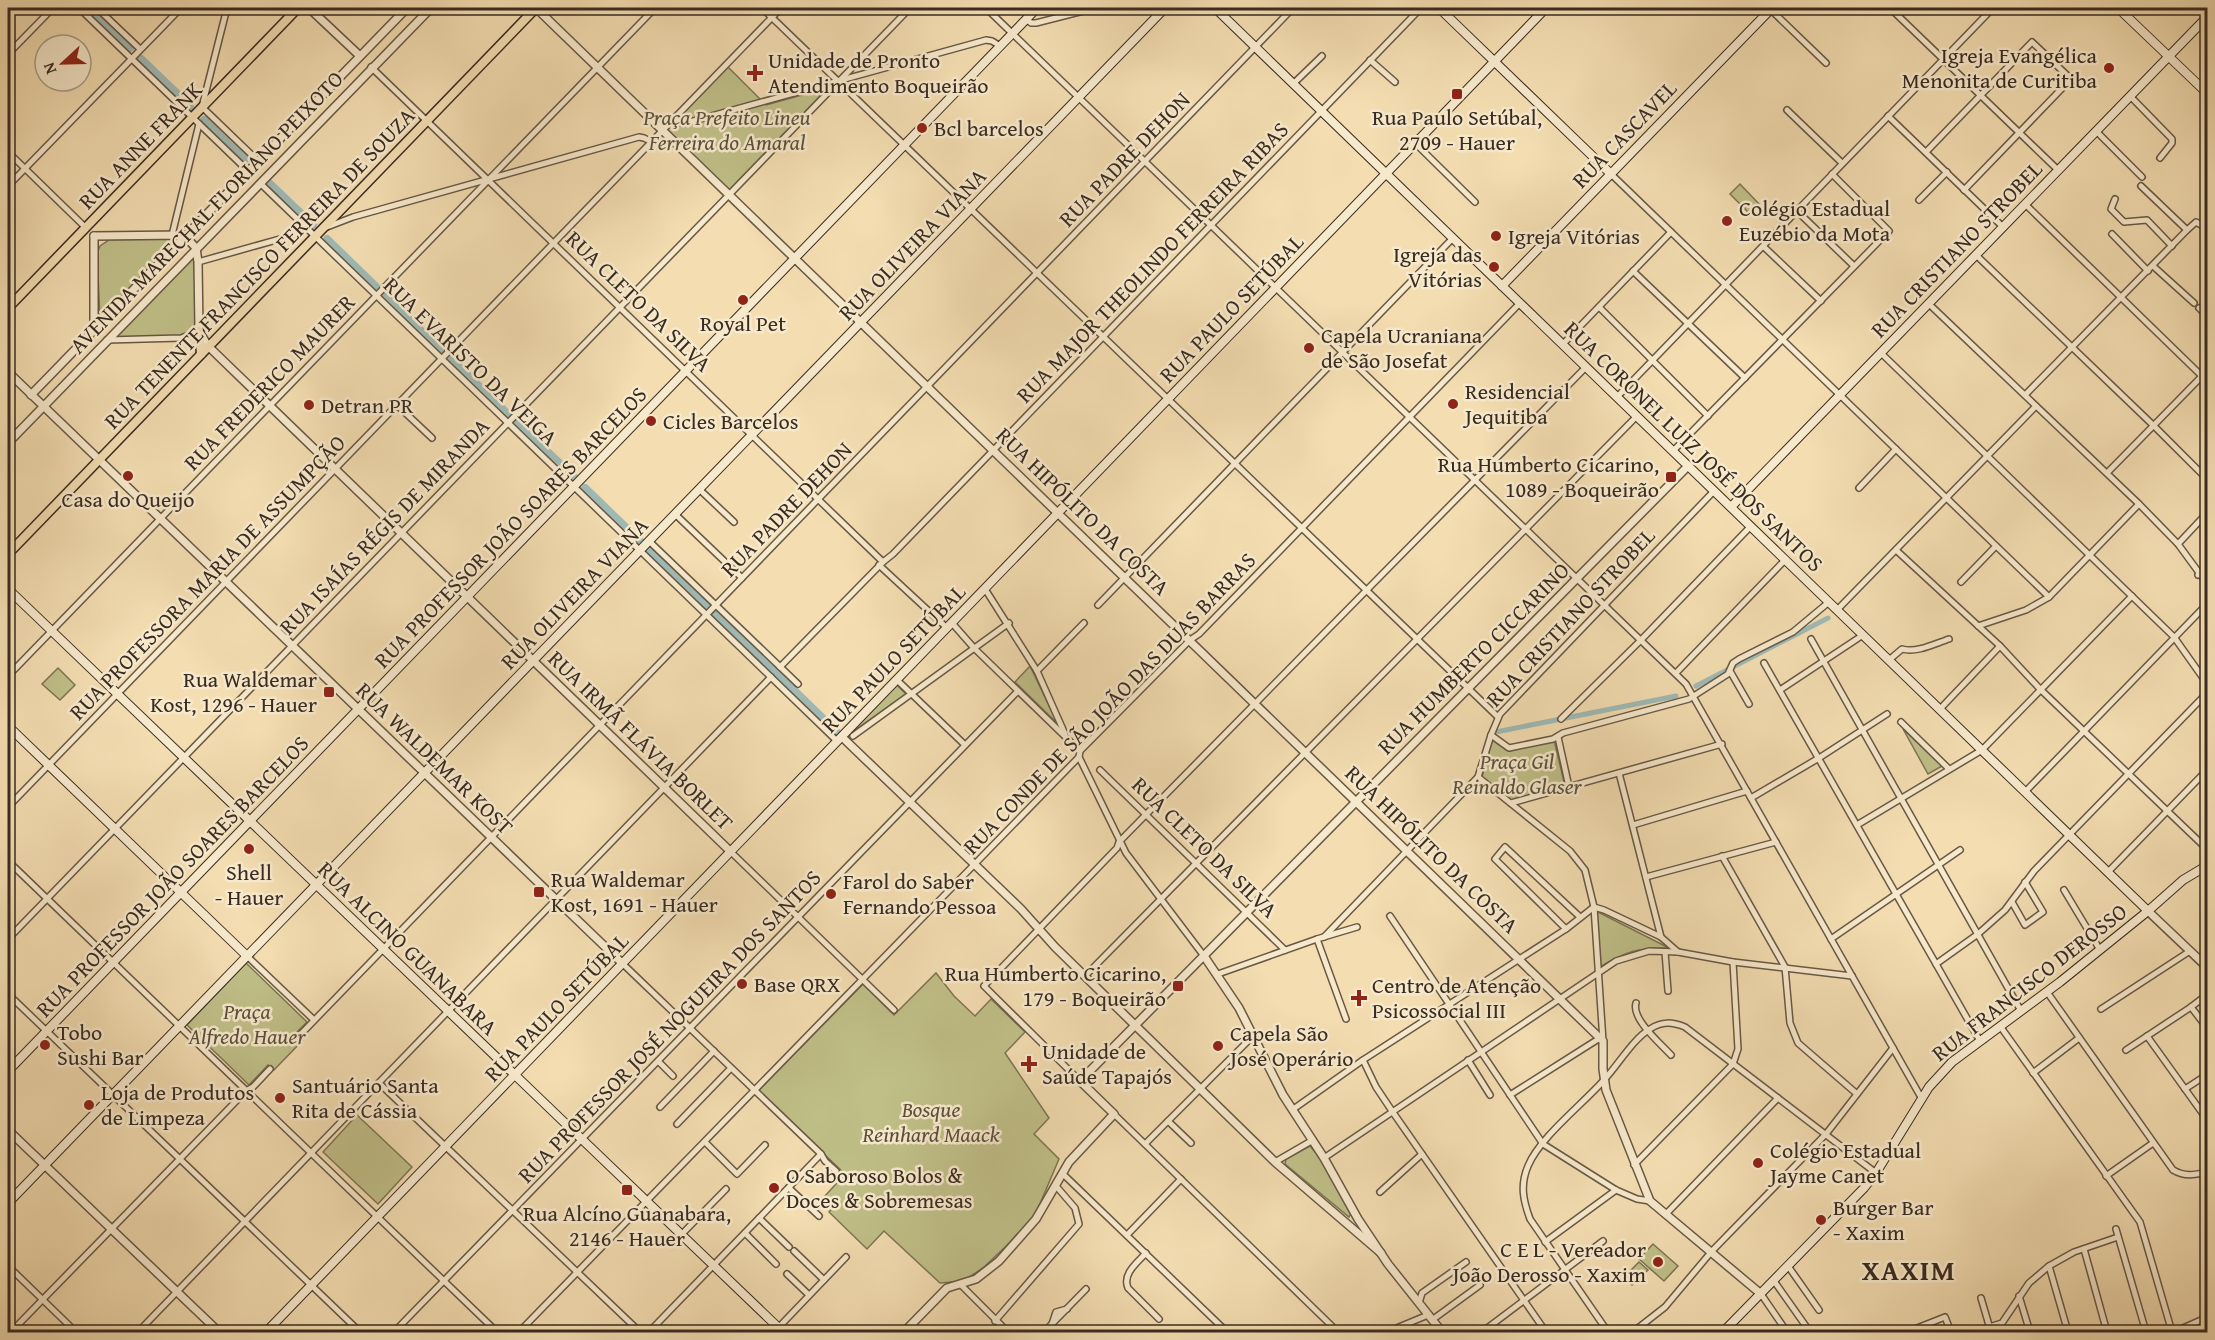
<svg xmlns="http://www.w3.org/2000/svg" width="2215" height="1340" font-family="'Gentium Book Plus',serif">
<style>
.green{fill:#c0bf88;stroke:#7c7554;stroke-width:1.5}
.lines{fill:none;stroke-linecap:round;stroke-linejoin:round}
.canal{stroke:#9fbab6;stroke-width:5}
.river{stroke:#9fbab6;stroke-width:8}
.minor-casing{stroke:#685845;stroke-width:8}
.tertiary-casing{stroke:#685845;stroke-width:10}
.secondary-casing{stroke:#392b21;stroke-width:10}
.primary-casing{stroke:#392b21;stroke-width:11}
.minor{stroke:#f7e9cc;stroke-width:5}
.tertiary{stroke:#f7e9cc;stroke-width:7}
.secondary{stroke:#f7e9cc;stroke-width:8}
.primary{stroke:#f3ddb1;stroke-width:8}
.poi-dot{fill:#8f2418;stroke:#f7e9cc;stroke-width:2}
.labels{text-anchor:middle;dominant-baseline:central;stroke-width:5;stroke-linejoin:round;paint-order:stroke}
.poi-label{font-size:22px;fill:#392b21;stroke:#f7e9cc;text-anchor:start}
.park-label{font-size:22px;font-style:italic;fill:#5b503b;stroke:#f7e9cc}
.street-label{font-size:22px;fill:#392b21;stroke:#f7e9cc}
.district-label{font-size:28px;font-weight:bold;letter-spacing:1.5px;fill:#392b21;stroke:#f7e9cc}
</style>
<rect width="100%" height="100%" fill="#f3ddb1"/>
<filter id="stains"><feTurbulence type="fractalNoise" baseFrequency=".00333" numOctaves="4"/><feColorMatrix values="0 0 0 0 .2 0 0 0 0 .09 0 0 0 0 .02 0 0 0 .5 -.17"/></filter>
<radialGradient id="worn" r=".72"><stop offset=".6" stop-color="#630" stop-opacity="0"/><stop offset="1" stop-color="#630" stop-opacity=".3"/></radialGradient>
<g class="green">
<path d="M728,67l38,38 62,-17 -100,103 -62,-60z"/>
<path d="M1740,184l19,20 -10,9 -19,-19z"/>
<path d="M112,238h64l1,2 -77,80 -3,-67 3,-7z"/>
<path d="M193,256l3,6v63l-4,7 -10,4 -66,1v-2z"/>
<path d="M1030,666l28,58 -43,-42z"/>
<path d="M58,668l17,17 -15,15 -18,-16z"/>
<path d="M897,685l9,9 -55,39z"/>
<path d="M1903,729l39,37 -14,8z"/>
<path d="M1492,740l16,11 46,-11 11,46 -54,14 -29,-23z"/>
<path d="M1596,911l73,37c-30,-1 -44,4 -69,19z"/>
<path d="M246,963l61,59 -11,11 7,7 -29,30 -6,-5 -19,20 -62,-60z"/>
<path d="M936,973l18,23 21,20 16,-17 34,33 -20,21 44,65 -15,16 25,25 -23,54 -13,17 -40,38 -20,13 -23,2 -56,-52 -17,18 -38,-37 6,-7 -10,-9 20,-22 -87,-83 105,-107 31,31z"/>
<path d="M357,1115l55,52 -34,37 -55,-52z"/>
<path d="M1310,1146l11,13 30,54 -2,4 -64,-53 1,-5z"/>
<path d="M1653,1244l25,22 -14,15 -25,-22z"/>
<path d="M1639,1262l9,8 -16,15 -9,-7z"/>
</g>
<g class="lines">
<g class="canal">
<path d="M1696,686l132,-68"/>
<path d="M1496,732l180,-36"/>
</g>
<g class="river">
<path d="M88,8l42,40"/>
<path d="M140,58l50,48"/>
<path d="M204,120l41,40"/>
<path d="M269,183l44,42"/>
<path d="M327,239l115,112"/>
<path d="M450,358l60,58"/>
<path d="M517,423l57,54"/>
<path d="M585,488l56,54"/>
<path d="M648,548l189,184"/>
</g>
<defs>
<g id="minor">
<path d="M79,8l168,162"/>
<path d="M97,8l43,41"/>
<path d="M227,8l-25,99 55,53"/>
<path d="M762,8l736,709"/>
<path d="M986,8l700,676 236,415"/>
<path d="M1890,8l168,162"/>
<path d="M1770,9l56,54"/>
<path d="M1026,19l5,4h5l59,-15"/>
<path d="M8,54l45,-46"/>
<path d="M1370,60l25,22"/>
<path d="M371,67l512,495"/>
<path d="M1293,84l29,-28"/>
<path d="M2130,96l42,43v4l-12,15"/>
<path d="M1787,110l55,53"/>
<path d="M1888,116l115,111"/>
<path d="M674,119l6,4h6l300,-83 6,1 8,5"/>
<path d="M2096,131l46,46"/>
<path d="M1415,143l60,59"/>
<path d="M8,152l77,75"/>
<path d="M1926,152l106,-110 39,37 -107,111"/>
<path d="M1611,174l438,423"/>
<path d="M260,183l577,558"/>
<path d="M8,186l173,-178"/>
<path d="M2141,186l46,44"/>
<path d="M2115,199l-4,10 13,13 23,-2 25,26"/>
<path d="M1919,200l28,-28"/>
<path d="M2025,204l183,178"/>
<path d="M1797,211l57,55"/>
<path d="M327,227l26,-10 286,-80 5,1 8,4"/>
<path d="M2112,234l36,37"/>
<path d="M172,235l27,-111"/>
<path d="M1763,246l58,55"/>
<path d="M1976,255l178,171 54,54"/>
<path d="M198,262l89,-25 19,-10"/>
<path d="M2153,266l41,37"/>
<path d="M1633,271l112,107"/>
<path d="M1929,304l210,200 39,40 30,41"/>
<path d="M1599,307l109,109"/>
<path d="M2199,308l9,9"/>
<path d="M107,340l74,-2 11,-4 7,-10"/>
<path d="M1563,344l108,-112"/>
<path d="M1881,353l293,284 34,48"/>
<path d="M2025,395l162,-165 9,-8 12,7"/>
<path d="M1617,397l376,-389"/>
<path d="M397,405l35,33"/>
<path d="M1673,451l216,-220 -57,-57"/>
<path d="M2107,473l101,-103"/>
<path d="M1859,488l37,-39"/>
<path d="M699,489l35,33"/>
<path d="M675,514l67,64"/>
<path d="M649,541l149,143"/>
<path d="M2178,544l30,-32"/>
<path d="M1896,550l104,96 40,43 168,161"/>
<path d="M879,565l68,63"/>
<path d="M2198,575l10,-4"/>
<path d="M1961,582l35,-36"/>
<path d="M985,589l52,82 28,63"/>
<path d="M1098,605l355,-367"/>
<path d="M1837,610l199,-204"/>
<path d="M952,623l22,25 106,103"/>
<path d="M1978,626l48,-16 23,-13 90,-93"/>
<path d="M1811,639l210,372"/>
<path d="M1889,660l13,-11c15,4 32,-5 47,-10"/>
<path d="M1764,663l216,378"/>
<path d="M780,667l103,-105 10,-8 528,-546"/>
<path d="M1037,671l47,-48"/>
<path d="M1730,671l19,33"/>
<path d="M1676,673l109,-113"/>
<path d="M8,676l647,-668"/>
<path d="M897,680l68,65"/>
<path d="M1780,690l83,-55"/>
<path d="M1940,709l60,-63"/>
<path d="M1561,719l80,-79 110,-114"/>
<path d="M1901,722l48,47"/>
<path d="M1491,735l18,13 44,-9 10,-6 126,-34 39,-25 5,-11 6,-4 54,-27 36,-30"/>
<path d="M853,736l156,-113"/>
<path d="M1558,737l11,50"/>
<path d="M1079,757l47,96 78,103"/>
<path d="M1100,770l185,180"/>
<path d="M1619,773l42,164"/>
<path d="M1478,777l92,74 15,19 9,37 9,134"/>
<path d="M2025,792l183,-189"/>
<path d="M1751,798l68,-40 68,-44"/>
<path d="M1511,803l211,-59"/>
<path d="M8,807l773,-799"/>
<path d="M1633,825l114,-34"/>
<path d="M1857,825l125,-75 150,-154"/>
<path d="M731,852l163,158"/>
<path d="M1722,856l63,111 5,56 8,20 59,51"/>
<path d="M8,861l489,471"/>
<path d="M2108,872l100,-103"/>
<path d="M1646,877l130,-35"/>
<path d="M2064,890l36,60"/>
<path d="M2012,902l13,23 18,-13 -18,-30"/>
<path d="M1390,916l153,228 73,46 21,9 13,2"/>
<path d="M1566,929l-71,-70 10,-12 75,70"/>
<path d="M1324,937l154,-160 13,-42 9,-21 214,-223"/>
<path d="M8,939l902,-931"/>
<path d="M1317,939l29,80"/>
<path d="M1831,939l129,-89"/>
<path d="M1665,952l3,39"/>
<path d="M247,956l67,64"/>
<path d="M623,964l198,190 4,7 11,10"/>
<path d="M1936,964l42,-30 27,-24 29,-39 174,-179"/>
<path d="M1218,974l99,-35 40,-12"/>
<path d="M1085,976l552,-560"/>
<path d="M2047,992l126,178c12,7 21,5 35,2"/>
<path d="M8,994l352,338"/>
<path d="M1636,1003c-5,16 25,41 35,52"/>
<path d="M2191,1007l17,22"/>
<path d="M2101,1009l89,-58"/>
<path d="M2000,1026l140,196 32,110"/>
<path d="M302,1033l991,-1025"/>
<path d="M2147,1036l61,85"/>
<path d="M2126,1050l65,-43 17,-13"/>
<path d="M1363,1060l13,27 16,24 154,221"/>
<path d="M1468,1060l22,35"/>
<path d="M658,1061l15,15"/>
<path d="M2033,1073l46,-35"/>
<path d="M1080,1081l-96,-95 133,-138 2,-6 467,-475"/>
<path d="M379,1083l261,249"/>
<path d="M2185,1089l23,-15"/>
<path d="M1510,1095l90,-57"/>
<path d="M660,1107l54,-56"/>
<path d="M1292,1110l71,-50 203,-131 28,-22 10,3 57,27 17,15 55,10 119,14"/>
<path d="M1114,1114l224,218"/>
<path d="M1168,1121l23,22"/>
<path d="M677,1124l54,-56"/>
<path d="M705,1142l32,32 28,-29"/>
<path d="M1145,1144l109,-109"/>
<path d="M1324,1158l292,-197 33,-10 29,1"/>
<path d="M1275,1162l38,-22"/>
<path d="M1634,1165l99,-101 5,-15 -5,-87"/>
<path d="M1062,1173l165,159"/>
<path d="M2106,1176l47,-33"/>
<path d="M789,1188l30,28"/>
<path d="M1380,1192l42,-38"/>
<path d="M1666,1214l112,-116"/>
<path d="M759,1218l30,29"/>
<path d="M2116,1229l30,103"/>
<path d="M745,1233l31,31"/>
<path d="M681,1235l45,-46"/>
<path d="M1127,1235l54,-56"/>
<path d="M1545,1242l71,-52"/>
<path d="M2084,1249l23,83"/>
<path d="M794,1251l30,29"/>
<path d="M1146,1253c-9,10 -24,21 -18,35l31,31"/>
<path d="M8,1266l68,66"/>
<path d="M1788,1266l31,44"/>
<path d="M2049,1266l19,66"/>
<path d="M787,1274l22,21"/>
<path d="M1774,1281l36,51"/>
<path d="M960,1284l48,48"/>
<path d="M1761,1294l26,38"/>
<path d="M2019,1296l11,36"/>
<path d="M1981,1298l10,34"/>
<path d="M1419,1303l3,-10 44,-31"/>
<path d="M1432,1320l48,-35"/>
<path d="M995,1321l84,-97 -4,-16 -19,-22"/>
<path d="M1052,1324l4,-12 11,-3"/>
<path d="M1989,1327l13,-4 27,-40 20,-17 25,-14 44,-15"/>
<path d="M11,1332l235,-241 7,-4 17,-18"/>
<path d="M138,1332l633,-655"/>
<path d="M394,1332l624,-641"/>
<path d="M519,1332l560,-575 1,-6 110,-111 9,-6 321,-331"/>
<path d="M649,1332l172,-178"/>
<path d="M776,1332l2,-4 68,-71"/>
<path d="M1044,1332l42,-43"/>
<path d="M1096,1332l3,-3"/>
<path d="M1387,1332l41,-17"/>
<path d="M1482,1332l121,-91"/>
<path d="M1608,1332l-78,-113c-7,-19 -10,-34 -2,-53 12,-29 55,-62 76,-86 14,-15 29,-41 46,-51 12,-8 22,-7 35,-2l191,146"/>
<path d="M1633,1332l32,-25 47,-56 114,-117 67,-86"/>
<path d="M1907,1332l38,-15 6,15"/>
<path d="M2174,1332l34,-15"/>
</g>
<g id="tertiary">
<path d="M309,8l51,48"/>
<path d="M536,8l1067,1033v28l3,21 44,111 111,93"/>
<path d="M94,236l90,-1 12,13 2,14 1,69 9,15 523,506"/>
<path d="M94,236v94"/>
<path d="M8,372l615,592"/>
<path d="M31,395l376,-387"/>
<path d="M8,443l423,-435"/>
<path d="M842,737l179,172 34,38 220,215 106,91"/>
<path d="M2148,911l60,57"/>
<path d="M1204,956l35,52 44,87 41,63 34,61 30,45 54,68"/>
<path d="M8,1130l211,202"/>
<path d="M904,1332l43,-44 29,-9 23,-18 37,-42 33,-57 45,-48 -34,-33 608,-615"/>
</g>
<g id="secondary">
<path d="M1215,8l933,903"/>
<path d="M1439,8l172,166"/>
<path d="M2118,8l90,86"/>
<path d="M1502,286l270,-278"/>
<path d="M1731,507l477,-491"/>
<path d="M8,589l775,743"/>
<path d="M8,726l239,230"/>
<path d="M8,1071l1029,-1063"/>
<path d="M8,1203l1157,-1195"/>
<path d="M266,1332l1280,-1324"/>
<path d="M1723,1332l141,-144 12,-15 53,-86 23,-25 108,-80 88,-71 35,-31 25,-15"/>
</g>
<g id="primary">
<path d="M8,308l290,-300"/>
<path d="M199,331l2,23"/>
<path d="M8,554l528,-546"/>
</g>
</defs>
<use href="#minor" class="minor-casing"/>
<use href="#tertiary" class="tertiary-casing"/>
<use href="#secondary" class="secondary-casing"/>
<use href="#primary" class="primary-casing"/>
<use href="#minor" class="minor"/>
<use href="#tertiary" class="tertiary"/>
<use href="#secondary" class="secondary"/>
<use href="#primary" class="primary"/>
</g>
<g class="poi-dot">
<circle cx="2109" cy="68" r="6"/>
<path d="M752 64h6v6h6v6h-6v6h-6v-6h-6v-6h6z"/>
<rect x="1451" y="88" width="12" height="12" rx="3"/>
<circle cx="922" cy="128" r="6"/>
<circle cx="1727" cy="221" r="6"/>
<circle cx="1496" cy="236" r="6"/>
<circle cx="1494" cy="267" r="6"/>
<circle cx="743" cy="300" r="6"/>
<circle cx="1309" cy="348" r="6"/>
<circle cx="1453" cy="404" r="6"/>
<circle cx="309" cy="405" r="6"/>
<circle cx="651" cy="421" r="6"/>
<circle cx="128" cy="476" r="6"/>
<rect x="1665" y="471" width="12" height="12" rx="3"/>
<rect x="323" y="686" width="12" height="12" rx="3"/>
<circle cx="249" cy="849" r="6"/>
<rect x="533" y="886" width="12" height="12" rx="3"/>
<circle cx="831" cy="894" r="6"/>
<circle cx="742" cy="984" r="6"/>
<rect x="1172" y="980" width="12" height="12" rx="3"/>
<path d="M1356 989h6v6h6v6h-6v6h-6v-6h-6v-6h6z"/>
<circle cx="45" cy="1045" r="6"/>
<circle cx="1218" cy="1046" r="6"/>
<path d="M1026 1055h6v6h6v6h-6v6h-6v-6h-6v-6h6z"/>
<circle cx="280" cy="1098" r="6"/>
<circle cx="89" cy="1105" r="6"/>
<circle cx="1758" cy="1163" r="6"/>
<circle cx="774" cy="1188" r="6"/>
<rect x="621" y="1184" width="12" height="12" rx="3"/>
<circle cx="1821" cy="1220" r="6"/>
<circle cx="1658" cy="1262" r="6"/>
</g>
<g class="labels">
<g class="poi-label">
<text x="2097" y="55" text-anchor="end">Igreja Evangélica<tspan x="2097" dy="25">Menonita de Curitiba</tspan></text>
<text x="768" y="60">Unidade de Pronto<tspan x="768" dy="25">Atendimento Boqueirão</tspan></text>
<text x="1457" y="117" text-anchor="middle">Rua Paulo Setúbal,<tspan x="1457" dy="25">2709 - Hauer</tspan></text>
<text x="934" y="128">Bcl barcelos</text>
<text x="1739" y="208">Colégio Estadual<tspan x="1739" dy="25">Euzébio da Mota</tspan></text>
<text x="1508" y="236">Igreja Vitórias</text>
<text x="1482" y="254" text-anchor="end">Igreja das<tspan x="1482" dy="25">Vitórias</tspan></text>
<text x="743" y="323" text-anchor="middle">Royal Pet</text>
<text x="1321" y="335">Capela Ucraniana<tspan x="1321" dy="25">de São Josefat</tspan></text>
<text x="1465" y="391">Residencial<tspan x="1465" dy="25">Jequitiba</tspan></text>
<text x="321" y="405">Detran PR</text>
<text x="663" y="421">Cicles Barcelos</text>
<text x="1659" y="464" text-anchor="end">Rua Humberto Cicarino,<tspan x="1659" dy="25">1089 - Boqueirão</tspan></text>
<text x="128" y="499" text-anchor="middle">Casa do Queijo</text>
<text x="317" y="679" text-anchor="end">Rua Waldemar<tspan x="317" dy="25">Kost, 1296 - Hauer</tspan></text>
<text x="249" y="872" text-anchor="middle">Shell<tspan x="249" dy="25">- Hauer</tspan></text>
<text x="551" y="879">Rua Waldemar<tspan x="551" dy="25">Kost, 1691 - Hauer</tspan></text>
<text x="843" y="881">Farol do Saber<tspan x="843" dy="25">Fernando Pessoa</tspan></text>
<text x="1166" y="973" text-anchor="end">Rua Humberto Cicarino,<tspan x="1166" dy="25">179 - Boqueirão</tspan></text>
<text x="754" y="984">Base QRX</text>
<text x="1372" y="985">Centro de Atenção<tspan x="1372" dy="25">Psicossocial III</tspan></text>
<text x="57" y="1032">Tobo<tspan x="57" dy="25">Sushi Bar</tspan></text>
<text x="1230" y="1033">Capela São<tspan x="1230" dy="25">José Operário</tspan></text>
<text x="1042" y="1051">Unidade de<tspan x="1042" dy="25">Saúde Tapajós</tspan></text>
<text x="292" y="1085">Santuário Santa<tspan x="292" dy="25">Rita de Cássia</tspan></text>
<text x="101" y="1092">Loja de Produtos<tspan x="101" dy="25">de Limpeza</tspan></text>
<text x="1770" y="1150">Colégio Estadual<tspan x="1770" dy="25">Jayme Canet</tspan></text>
<text x="786" y="1175">O Saboroso Bolos &amp;<tspan x="786" dy="25">Doces &amp; Sobremesas</tspan></text>
<text x="1833" y="1207">Burger Bar<tspan x="1833" dy="25">- Xaxim</tspan></text>
<text x="627" y="1213" text-anchor="middle">Rua Alcíno Guanabara,<tspan x="627" dy="25">2146 - Hauer</tspan></text>
<text x="1646" y="1249" text-anchor="end">C E L - Vereador<tspan x="1646" dy="25">João Derosso - Xaxim</tspan></text>
</g>
<g class="park-label">
<text x="727" y="117">Praça Prefeito Lineu<tspan x="727" dy="25">Ferreira do Amaral</tspan></text>
<text x="1517" y="761">Praça Gil<tspan x="1517" dy="25">Reinaldo Glaser</tspan></text>
<text x="247" y="1011">Praça<tspan x="247" dy="25">Alfredo Hauer</tspan></text>
<text x="931" y="1109">Bosque<tspan x="931" dy="25">Reinhard Maack</tspan></text>
</g>
<g class="street-label">
<text transform="translate(1624 134) rotate(-46)">RUA CASCAVEL</text>
<text transform="translate(140 145) rotate(-46)">RUA ANNE FRANK</text>
<text transform="translate(1124 159) rotate(-46)">RUA PADRE DEHON</text>
<text transform="translate(206 212) rotate(-46)">AVENIDA MARECHAL FLORIANO PEIXOTO</text>
<text transform="translate(912 244) rotate(-46)">RUA OLIVEIRA VIANA</text>
<text transform="translate(1956 249) rotate(-46)">RUA CRISTIANO STROBEL</text>
<text transform="translate(1152 262) rotate(-46)">RUA MAJOR THEOLINDO FERREIRA RIBAS</text>
<text transform="translate(259 268) rotate(-46)">RUA TENENTE FRANCISCO FERREIRA DE SOUZA</text>
<text transform="translate(639 301) rotate(44)">RUA CLETO DA SILVA</text>
<text transform="translate(1231 308) rotate(-46)">RUA PAULO SETÚBAL</text>
<text transform="translate(471 361) rotate(44)">RUA EVARISTO DA VEIGA</text>
<text transform="translate(269 382) rotate(-46)">RUA FREDERICO MAURER</text>
<text transform="translate(1694 446) rotate(44)">RUA CORONEL LUIZ JOSÉ DOS SANTOS</text>
<text transform="translate(786 509) rotate(-46)">RUA PADRE DEHON</text>
<text transform="translate(1083 511) rotate(44)">RUA HIPÓLITO DA COSTA</text>
<text transform="translate(384 526) rotate(-46)">RUA ISAÍAS RÉGIS DE MIRANDA</text>
<text transform="translate(510 527) rotate(-46)">RUA PROFESSOR JOÃO SOARES BARCELOS</text>
<text transform="translate(207 577) rotate(-46)">RUA PROFESSORA MARIA DE ASSUMPÇÃO</text>
<text transform="translate(574 593) rotate(-46)">RUA OLIVEIRA VIANA</text>
<text transform="translate(1570 617) rotate(-47)">RUA CRISTIANO STROBEL</text>
<text transform="translate(893 658) rotate(-46)">RUA PAULO SETÚBAL</text>
<text transform="translate(1473 658) rotate(-45)">RUA HUMBERTO CICCARINO</text>
<text transform="translate(1109 703) rotate(-46)">RUA CONDE DE SÃO JOÃO DAS DUAS BARRAS</text>
<text transform="translate(641 740) rotate(44)">RUA IRMÃ FLÁVIA BORLET</text>
<text transform="translate(435 758) rotate(44)">RUA WALDEMAR KOST</text>
<text transform="translate(1205 847) rotate(44)">RUA CLETO DA SILVA</text>
<text transform="translate(1432 849) rotate(44)">RUA HIPÓLITO DA COSTA</text>
<text transform="translate(172 876) rotate(-46)">RUA PROFESSOR JOÃO SOARES BARCELOS</text>
<text transform="translate(408 948) rotate(44)">RUA ALCINO GUANABARA</text>
<text transform="translate(2029 982) rotate(-38)">RUA FRANCISCO DEROSSO</text>
<text transform="translate(556 1007) rotate(-46)">RUA PAULO SETÚBAL</text>
<text transform="translate(669 1026) rotate(-46)">RUA PROFESSOR JOSÉ NOGUEIRA DOS SANTOS</text>
</g>
<g class="district-label">
<text x="1909" y="1269">XAXIM</text>
</g>
</g>
<rect width="2215" height="1340" fill="none" stroke="#f3ddb1" stroke-width="30"/>
<rect x="9" y="9" width="2197" height="1322" fill="none" stroke="#392b21" stroke-width="3"/>
<rect x="15" y="15" width="2185" height="1310" fill="none" stroke="#392b21" stroke-width="1.5"/>
<g transform="translate(63 63) rotate(248)"><circle r="28" fill="#f7e9cc" stroke="#ab9d88" stroke-width="1.5"/>
<path d="M0-4.5L10 22L0 15L-10 22Z" fill="#8f2418"/>
<text y="-9" font-size="16" font-weight="bold" text-anchor="middle" fill="#392b21">N</text>
</g>
<rect width="100%" height="100%" filter="url(#stains)"/>
<rect width="100%" height="100%" fill="url(#worn)"/>
</svg>
